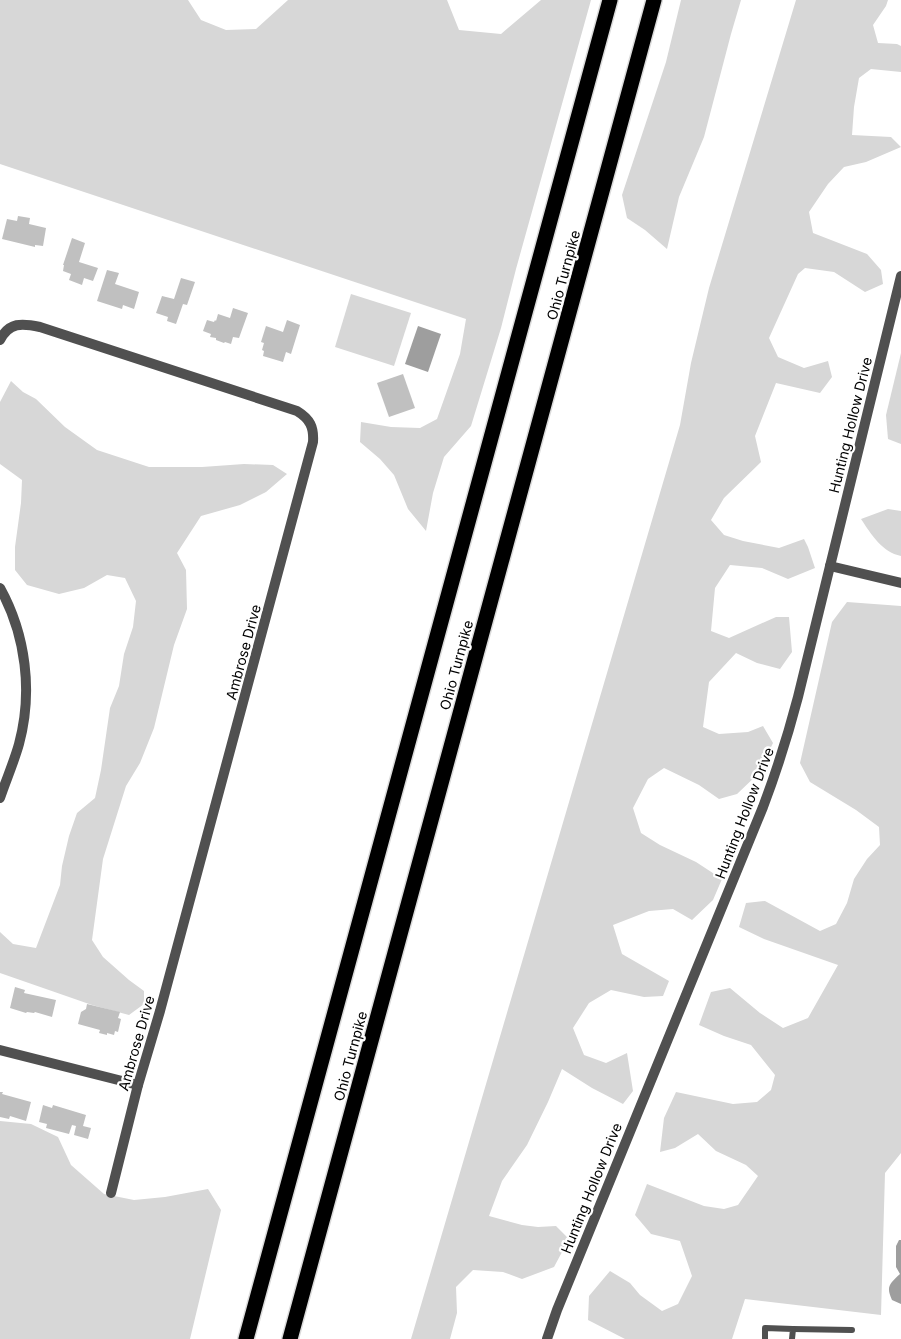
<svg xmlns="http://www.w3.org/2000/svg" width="901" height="1339" font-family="Inter,sans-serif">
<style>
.green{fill:#d7d7d7}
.water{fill:#9e9e9e}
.building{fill:#c0c0c0}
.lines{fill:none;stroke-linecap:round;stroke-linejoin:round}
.highway-casing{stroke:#dbdbdb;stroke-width:18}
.lane{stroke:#505050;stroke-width:6}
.street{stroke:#505050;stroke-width:10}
.highway{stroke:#000;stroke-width:15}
.labels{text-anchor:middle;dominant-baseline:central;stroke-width:4.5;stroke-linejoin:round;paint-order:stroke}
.street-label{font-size:14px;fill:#000;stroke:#fff}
</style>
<rect width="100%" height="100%" fill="#fff"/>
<g class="green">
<path d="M0,0h188l13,20 25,10 30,-1 32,-29h159l12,30 42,4 40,-34h50l-75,269 -15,59 -30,98 -27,31 -11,36 -7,38 -18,-22 -14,-34 -14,-16 -20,-17 1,-20 30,5 29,1 17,-9 23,-65 6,-35 -466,-155z"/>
<path d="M681,0h60l-10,34 -27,103 -25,60 -12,52 -22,-19 -18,-12 -5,-23 44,-133z"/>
<path d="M796,0h92l-2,6 -13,19 5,18 19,1 4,2v26l-30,-3 -12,9 -5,29 -2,28 39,2 10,10 -35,15 -22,5 -16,17 -19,28 4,21 54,21 14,16 2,14 -18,8 -31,-20 -29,-4 -7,6 -29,64 9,19 26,11 24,-7 4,16 -12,16 -44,-10 -21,53 6,26 -37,36 -13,22 13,15 19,6 36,7 25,-9 4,8 7,21 -27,11 -26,-11 -32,-3 -15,23 -4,43 18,7 47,-21h13l3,35 -12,17 -23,-6 -21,-10 -27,29 -6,45 16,7 29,-2 15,-6 10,17 -15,31 -21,20 -18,5 -20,-14 -35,-17 -16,11 -15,29 8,25 19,12 36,17 26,17 -9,21 -21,20 -19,-11 -24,2 -36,14 9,29 47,27 -6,15 -19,1 -33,-7 -22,13 -16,25 11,27 22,8 21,-10 6,38 -10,13 -31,-16 -30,-19 -14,33 -21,43 -25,36 -13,35 33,9 16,2 18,-1 13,13 -15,28 -32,12 -19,-7 -30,-2 -17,17 1,26 -7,26h-39l269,-914 11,-62 18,-75z"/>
<path d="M351,294l60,19 -17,53 -59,-19z"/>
<path d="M901,353v91l-13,-5 -2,-24z"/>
<path d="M11,381l12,11 13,7 29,28 32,23 52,17h53l42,-3 29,1 14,9 -21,18 -26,13 -39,11 -24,37 9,17 1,39 -13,36 -20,83 -14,35 -14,23 -23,73 -11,81 11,17 26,23 15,11v13l-15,11 -37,-10 -92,-32v-41l13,12 23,4 24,-63 2,-19 7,-30 8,-23 18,-15 6,-28 9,-62 9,-22 5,-32 9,-27 3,-26 -11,-23 -18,-3 -23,13 -25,6 -32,-9 -12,-15v-23l6,-44 1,-23 -22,-16v-62z"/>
<path d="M888,509l13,2v45c-19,-4 -30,-22 -40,-37z"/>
<path d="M847,602l54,4v547l-16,20 -4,142 -136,-16 -13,40h-107l-37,-19 1,-24 21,-25 20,12 10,12 22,16 16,-7 14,-28 -12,-35 -29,-7 -16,-19 12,-31 57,22 20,3 14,-4 20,-29 -12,-11 -30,-14 -18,-17 -23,14 -15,4 4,-34 12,-26 57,12 24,-2 14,-12 4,-15 -24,-30 -27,-9 -25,-11 12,-33 19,-4 30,25 23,15 25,-10 30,-53 -74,-26 -25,-12 7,-24 19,-2 55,30 16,-7 11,-21 7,-24 13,-20 13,-14 -1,-18 -23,-17 -46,-28 -10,-19 32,-141z"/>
<path d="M0,1121l31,3 27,13 13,28 33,29 30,6 31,-3 43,-8 13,21 -31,129h-190z"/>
</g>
<g class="water">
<path d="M418,326l23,8 -13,38 -23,-8z"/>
<path d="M899,1240h2v64l-9,-4c-6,-13 -3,-16 8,-26l-4,-7v-21z"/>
</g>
<g class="building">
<path d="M18,216l12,2 -1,6 17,4 -3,18 -8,-1v2l-33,-8 5,-20 10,2z"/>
<path d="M72,238l13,5 -6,19 19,6 -5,13 -9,-3 -2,7 -13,-5 2,-6 -8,-3 1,-6h-1z"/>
<path d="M107,270l12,3 -4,11 24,8 -5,17 -11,-4 -1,4 -25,-8z"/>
<path d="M181,278l14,4 -8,23 -4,-1 -7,20 -9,-3 1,-4 -12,-4 6,-17 12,3z"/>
<path d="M233,308l15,5 -9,25 -6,-1 -2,7 -6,-2 -1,1 -8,-3v-2l-6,-1 1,-3 -8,-3 4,-11 7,2 1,-2 1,1 2,-7 12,4z"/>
<path d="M287,320l13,5 -9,29 -5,-2 -3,10 -20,-6 1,-5 -2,-1 2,-7 -3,-1 5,-16 17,6z"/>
<path d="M403,374l12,34 -26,9 -12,-34z"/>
<path d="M15,987l10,3 -1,3 32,7 -4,17 -17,-5 -1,1 -7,-1 -1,1 -16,-5z"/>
<path d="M87,1004l33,8 -2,6 3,1 -3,13 -3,-1 -1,4 -7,-2v2l-8,-2 1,-3 -22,-6 3,-12 5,-3z"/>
<path d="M0,1092h3l-1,2 29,8 -5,19 -16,-5 -1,3 -9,-2z"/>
<path d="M43,1105l9,3 1,-3 33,10 -3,11 8,2 -3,11 -14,-4 2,-9 -4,-1 -3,9 -23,-6 1,-4 -8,-2z"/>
</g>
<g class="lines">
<defs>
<g id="highway">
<path d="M246,1339l364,-1339"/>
<path d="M290,1339l364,-1339"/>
</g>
</defs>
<use href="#highway" class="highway-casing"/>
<g class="lane">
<path d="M793,1329l59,1"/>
<path d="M765,1339v-11l28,1 -1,10"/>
</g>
<g class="street">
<path d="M0,340c9,-18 22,-17 40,-13l257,84c13,8 17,16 16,31l-153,569 -22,74 -27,108"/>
<path d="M830,566l71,17"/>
<path d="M0,588c26,47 33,104 19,156 -5,18 -13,36 -19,54"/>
<path d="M0,1050l138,35"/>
<path d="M547,1339l10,-29 206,-503c14,-37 25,-72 35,-110l103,-421"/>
</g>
<use href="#highway" class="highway"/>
</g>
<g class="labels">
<g class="street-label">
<text transform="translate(563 275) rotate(-75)">Ohio Turnpike</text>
<text transform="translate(850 425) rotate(-76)">Hunting Hollow Drive</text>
<text transform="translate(243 652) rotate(-75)">Ambrose Drive</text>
<text transform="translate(456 665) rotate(-75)">Ohio Turnpike</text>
<text transform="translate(744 813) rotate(-69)">Hunting Hollow Drive</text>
<text transform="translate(136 1043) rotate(-74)">Ambrose Drive</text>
<text transform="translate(350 1056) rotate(-75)">Ohio Turnpike</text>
<text transform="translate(591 1188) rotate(-68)">Hunting Hollow Drive</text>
</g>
</g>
</svg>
